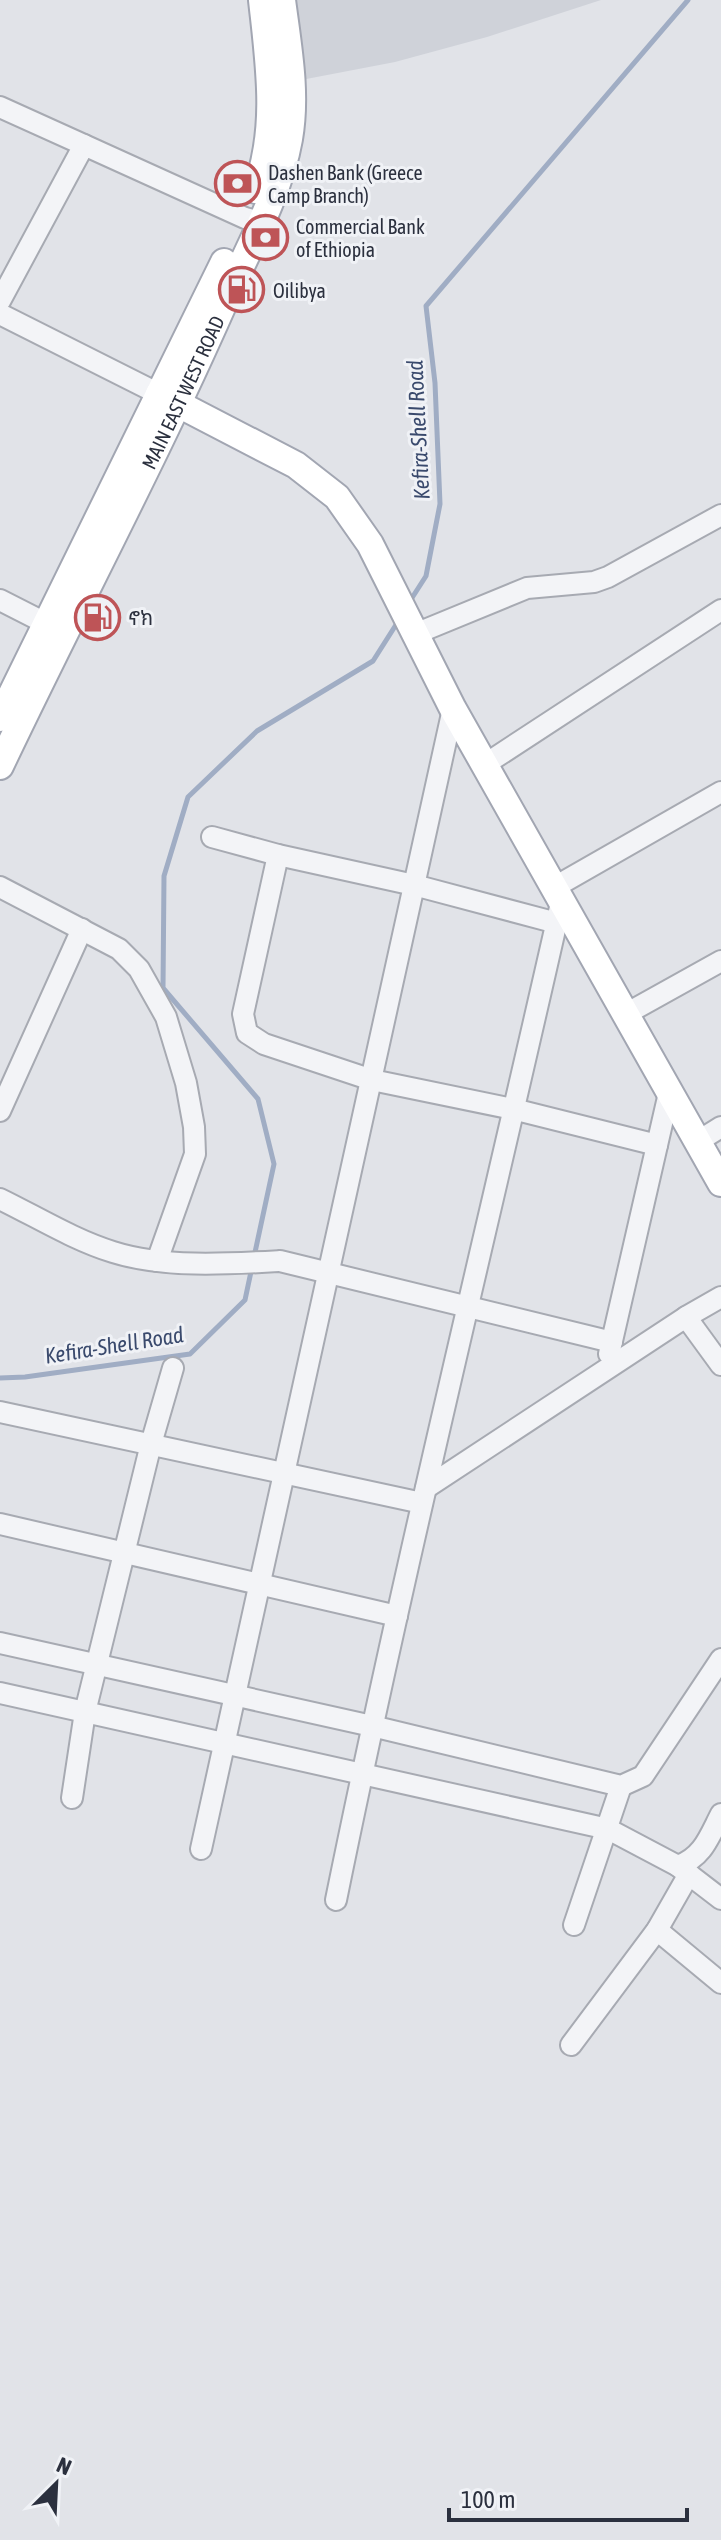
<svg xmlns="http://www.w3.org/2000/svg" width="721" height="2540" font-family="'Asap Condensed','Noto Sans Ethiopic',sans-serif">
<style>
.built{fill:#cfd2d9}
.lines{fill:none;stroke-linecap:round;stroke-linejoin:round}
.stream{stroke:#a0adc4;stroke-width:5}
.minor-casing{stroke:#a7aab2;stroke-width:24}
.major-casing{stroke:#a2a6b2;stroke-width:30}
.minor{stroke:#f3f4f7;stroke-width:20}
.major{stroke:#fff;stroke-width:26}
.labels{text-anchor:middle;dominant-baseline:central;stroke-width:6;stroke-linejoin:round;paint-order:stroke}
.poi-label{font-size:20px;fill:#2b303e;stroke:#f0f2f6;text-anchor:start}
.street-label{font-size:20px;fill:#2b303e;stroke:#f0f2f6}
.water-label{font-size:22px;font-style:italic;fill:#3a4a6d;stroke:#f0f2f6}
</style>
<rect width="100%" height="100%" fill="#e1e3e8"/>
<path class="built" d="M292,0h309l-114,37 -92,25 -94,18z"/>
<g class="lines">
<g class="stream">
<path d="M410,601l16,-25 14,-72 -5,-121 -9,-77 262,-306"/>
<path d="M254,1257l20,-93 -16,-65 -95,-111 1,-112 24,-79 69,-66 116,-70 26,-41"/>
<path d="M0,1378l25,-1 165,-23 55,-54 7,-33"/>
</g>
<defs>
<g id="minor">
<path d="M0,107l84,38"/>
<path d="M0,301l84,-156 161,73 15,4"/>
<path d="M0,314l159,80"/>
<path d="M0,600l57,29"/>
<path d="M415,634l112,-46 67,-6 14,-5 113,-62"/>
<path d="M484,765l237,-155"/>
<path d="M212,837l66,18 136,30 143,38"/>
<path d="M278,855l-35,159 4,19 17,11 108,36 141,29 144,36"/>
<path d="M0,887l119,62 20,20 27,48 20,66 8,44 1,27 -38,107"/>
<path d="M553,888l168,-96"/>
<path d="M624,1015l97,-54"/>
<path d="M0,1111l82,-182"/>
<path d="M697,1142l24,-15"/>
<path d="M0,1199c37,18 74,41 113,53 50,16 115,12 167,9l332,81"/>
<path d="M686,1317l35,48"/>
<path d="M609,1354l60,-261"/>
<path d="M0,1412l422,91"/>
<path d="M426,1488l260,-171 35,-20"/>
<path d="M0,1524l397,92"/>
<path d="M0,1643l372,83 249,60 22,-10 78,-117"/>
<path d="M0,1693l608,136 70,37c25,-9 31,-29 43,-52"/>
<path d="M72,1798l13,-86 66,-268 22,-76"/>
<path d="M201,1849l252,-1140"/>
<path d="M678,1866l43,33"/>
<path d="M336,1900c68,-334 150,-665 225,-997"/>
<path d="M574,1925l47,-139"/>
<path d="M657,1930l64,53"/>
<path d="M571,2045l86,-115 32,-56"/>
</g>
<g id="major">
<path d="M256,190c23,-62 13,-126 6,-190"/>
<path d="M159,394l137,71 41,32 33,47 83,165 268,474"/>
<path d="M0,718l224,-456"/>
<path id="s1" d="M0,766c73,-154 153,-303 222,-459 23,-52 57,-111 67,-168 8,-46 -1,-93 -7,-139"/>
</g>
</defs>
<use href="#minor" class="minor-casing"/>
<use href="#major" class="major-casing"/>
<use href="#minor" class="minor"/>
<use href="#major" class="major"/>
</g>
<defs>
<symbol id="bank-ring" viewBox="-11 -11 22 22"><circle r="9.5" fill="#f0f2f6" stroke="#be5457" stroke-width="1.5"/><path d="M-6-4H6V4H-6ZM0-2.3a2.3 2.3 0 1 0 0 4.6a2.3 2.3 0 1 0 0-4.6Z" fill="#be5457"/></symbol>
<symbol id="fuel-ring" viewBox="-11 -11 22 22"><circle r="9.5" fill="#f0f2f6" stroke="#be5457" stroke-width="1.5"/><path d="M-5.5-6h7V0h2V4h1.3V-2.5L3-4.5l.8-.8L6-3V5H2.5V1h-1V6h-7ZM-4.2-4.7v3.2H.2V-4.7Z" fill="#be5457"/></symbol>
</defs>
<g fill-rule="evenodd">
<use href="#bank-ring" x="212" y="158" width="51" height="51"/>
<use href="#bank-ring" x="240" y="212" width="51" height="51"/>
<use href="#fuel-ring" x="216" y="264" width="51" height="51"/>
<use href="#fuel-ring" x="72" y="592" width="51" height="51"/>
</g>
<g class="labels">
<g class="poi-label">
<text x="268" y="172">Dashen Bank (Greece<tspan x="268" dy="23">Camp Branch)</tspan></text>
<text x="296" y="226">Commercial Bank<tspan x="296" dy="23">of Ethiopia</tspan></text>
<text x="273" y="290">Oilibya</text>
<text x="128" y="617">ኖክ</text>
</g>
<g class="street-label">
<text stroke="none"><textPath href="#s1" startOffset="416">MAIN EAST WEST ROAD</textPath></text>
</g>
<g class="water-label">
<text transform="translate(418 430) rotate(-93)">Kefira-Shell Road</text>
<text transform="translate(114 1345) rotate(-9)">Kefira-Shell Road</text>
</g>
</g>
<g transform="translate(56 2484) rotate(24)" stroke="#f0f2f6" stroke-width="6" paint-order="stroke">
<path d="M0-6L14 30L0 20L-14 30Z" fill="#2b303e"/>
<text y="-12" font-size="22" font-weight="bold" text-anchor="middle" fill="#2b303e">N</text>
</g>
<path d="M449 2508v12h238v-12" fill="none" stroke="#2b303e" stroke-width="4"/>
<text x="461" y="2508" font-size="24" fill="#2b303e" stroke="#f0f2f6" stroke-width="6" paint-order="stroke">100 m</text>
</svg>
